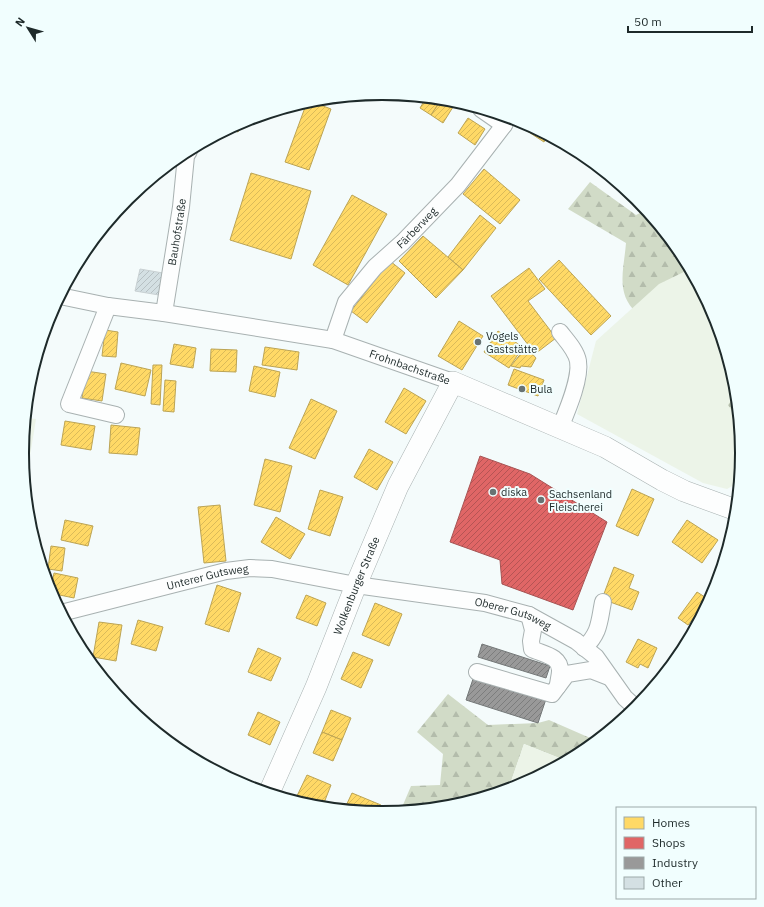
<svg xmlns="http://www.w3.org/2000/svg" width="764" height="907" font-family="'IBM Plex Sans',sans-serif">
<style>
.forest{fill:url(#forest-firs)}
.green{fill:#ecf4e8}
.homes{fill:url(#homes-hatch);stroke:#bca454}
.shops{fill:url(#shops-hatch);stroke:#a65454}
.industry{fill:url(#industry-hatch);stroke:#747878}
.building{fill:url(#building-hatch);stroke:#c9d1d3}
.lines{fill:none;stroke-linecap:round;stroke-linejoin:round}
.minor-casing{stroke:#a8b1b1;stroke-width:18}
.major-casing{stroke:#a8b1b1;stroke-width:22}
.minor{stroke:#fdfefe;stroke-width:16}
.major{stroke:#fdfefe;stroke-width:21}
.poi-dot{fill:#697373;stroke:#f1fefe;stroke-width:1.5}
.labels{text-anchor:middle;dominant-baseline:central;stroke-width:4;stroke-linejoin:round;paint-order:stroke}
.street-label{font-size:11px;fill:#1e2a2a;stroke:#f1fefe}
.poi-label{font-size:11px;fill:#1e2a2a;stroke:#f1fefe;text-anchor:start}
.rim{fill:none;stroke:#1e2a2a;stroke-width:2}
</style>
<defs>
<pattern id="forest-firs" width="22" height="20" patternUnits="userSpaceOnUse"><rect width="22" height="20" fill="#d1dbc7"/><path d="M5 1l3.5 6h-7zM16 11l3.5 6h-7z" fill="#b3bcab"/></pattern>
<pattern id="homes-hatch" width="6" height="6" patternUnits="userSpaceOnUse"><rect width="6" height="6" fill="#ffd966"/><path d="M-1 1l2-2M0 6l6-6M5 7l2-2" fill="none" stroke="#daba59"/></pattern>
<pattern id="shops-hatch" width="6" height="6" patternUnits="userSpaceOnUse"><rect width="6" height="6" fill="#e06666"/><path d="M-1 1l2-2M0 6l6-6M5 7l2-2" fill="none" stroke="#b55454"/></pattern>
<pattern id="industry-hatch" width="6" height="6" patternUnits="userSpaceOnUse"><rect width="6" height="6" fill="#999"/><path d="M-1 1l2-2M0 6l6-6M5 7l2-2" fill="none" stroke="#7c7d7d"/></pattern>
<pattern id="building-hatch" width="6" height="6" patternUnits="userSpaceOnUse"><rect width="6" height="6" fill="#d4e0e3"/><path d="M-1 1l2-2M0 6l6-6M5 7l2-2" fill="none" stroke="#b6c0c3"/></pattern>
</defs>
<rect width="100%" height="100%" fill="#f4fbfb"/>
<g class="forest">
<path d="M590,182l46,33 10,-5 35,44 34,62 20,67 3,27 -5,7 -96,-104c-22,-19 -13,-44 -11,-70l-58,-34z"/>
<path d="M448,694l40,31 50,-2 11,-3 48,21 -15,12 -15,8 -43,-17 -16,46 -56,17 -52,5 11,-26 29,-1 3,-31 -26,-22z"/>
</g>
<g class="green">
<path d="M690,269l25,47 20,67 1,11 -8,11 11,16 3,33 -3,28 -12,7 -24,-6 -126,-69 19,-73 63,-57z"/>
<path d="M26,418l10,1 -11,68 -3,-34z"/>
<path d="M524,744l43,17 -47,25 -12,4z"/>
</g>
<g class="homes">
<path d="M426,98l15,2 -10,15 -11,-7z"/>
<path d="M441,100l12,7 -10,16 -12,-8z"/>
<path d="M310,101l21,8 -22,61 -24,-8 22,-60z"/>
<path d="M468,118l17,11 -10,16 -17,-12z"/>
<path d="M243,122l-5,10 -8,-3z"/>
<path d="M527,125l20,11 -3,6 -20,-13z"/>
<path d="M484,169l36,31 -20,24 -37,-30z"/>
<path d="M251,173l60,18 -20,68 -61,-19z"/>
<path d="M352,195l35,19 -39,71 -35,-20z"/>
<path d="M480,215l16,13 -33,42 -15,-13z"/>
<path d="M106,225l-4,11 -4,-1z"/>
<path d="M423,236l40,34 -27,28 -37,-37z"/>
<path d="M559,260l52,56 -20,19 -52,-56z"/>
<path d="M390,261l15,12 -38,50 -16,-12z"/>
<path d="M529,268l16,21 -17,12 28,37 -21,16 -44,-58z"/>
<path d="M49,318l4,1 -4,15 -5,-1z"/>
<path d="M459,321l24,15 -21,34 -24,-14z"/>
<path d="M105,330l13,2 -2,25 -14,-1z"/>
<path d="M498,331l25,16 -14,21 -25,-16z"/>
<path d="M174,344l22,4 -3,20 -23,-4z"/>
<path d="M265,347l34,5 -2,18 -35,-5z"/>
<path d="M526,347l10,11 -5,9 -10,-1 -1,2 -9,-2z"/>
<path d="M211,349l26,1 -1,22 -26,-1z"/>
<path d="M121,363l30,7 -6,26 -30,-7z"/>
<path d="M153,365h9l-2,40 -9,-1z"/>
<path d="M254,366l26,6 -5,25 -26,-6z"/>
<path d="M514,369l30,11 -6,16 -30,-11z"/>
<path d="M86,371l20,3 -4,27 -20,-3z"/>
<path d="M165,380l11,1 -2,31 -11,-1z"/>
<path d="M404,388l22,13 -20,33 -21,-12z"/>
<path d="M311,399l26,12 -22,48 -26,-11z"/>
<path d="M65,421l30,5 -4,24 -30,-5z"/>
<path d="M111,425l29,3 -3,27 -28,-2z"/>
<path d="M369,449l24,13 -16,28 -23,-13z"/>
<path d="M265,459l27,7 -12,46 -26,-7z"/>
<path d="M632,489l22,10 -16,37 -22,-10z"/>
<path d="M320,490l23,7 -13,39 -22,-7z"/>
<path d="M220,505l6,56 -22,2 -6,-56z"/>
<path d="M276,517l29,17 -15,25 -29,-17z"/>
<path d="M65,520l28,6 -5,20 -27,-6z"/>
<path d="M687,520l31,20 -16,23 -30,-21z"/>
<path d="M51,546l14,2 -3,23 -14,-2z"/>
<path d="M726,553v1l-4,13 -4,-3z"/>
<path d="M614,567l20,8 -5,13 10,4 -7,18 -30,-11z"/>
<path d="M54,573l24,5 -4,20 -24,-5z"/>
<path d="M217,585l24,8 -12,39 -24,-8z"/>
<path d="M697,592l11,7 -20,26 -10,-7z"/>
<path d="M306,595l20,8 -9,23 -21,-8z"/>
<path d="M375,603l27,11 -13,32 -27,-11z"/>
<path d="M138,620l25,7 -7,24 -25,-7z"/>
<path d="M99,622l23,3 -6,36 -23,-4z"/>
<path d="M638,639l19,9 -9,20 -8,-4 -2,4 -12,-6z"/>
<path d="M258,648l23,10 -10,23 -23,-9z"/>
<path d="M353,652l20,8 -12,28 -20,-9z"/>
<path d="M331,710l20,8 -9,22 -20,-8z"/>
<path d="M258,712l22,10 -10,23 -22,-10z"/>
<path d="M322,732l20,8 -9,21 -20,-8z"/>
<path d="M307,775l24,10 -9,23 -6,-1 -20,-9z"/>
<path d="M352,793l29,12 -4,8 -33,-3z"/>
</g>
<path class="shops" d="M480,456l50,18 77,48 -34,88 -71,-26 -2,-24 -50,-18z"/>
<g class="industry">
<path d="M482,644l68,22 -4,12 -68,-21z"/>
<path d="M474,676l72,23 -8,24 -72,-23z"/>
</g>
<path class="building" d="M140,269l23,4 -4,22 -24,-4z"/>
<g class="lines">
<defs>
<g id="minor">
<path d="M481,109l23,16"/>
<path id="s1" d="M60,296l48,10 56,7 169,27 120,42"/>
<path d="M108,306l-39,98 47,11"/>
<path id="s2" d="M164,313l17,-106 5,-51 3,-5"/>
<path d="M560,332c6,8 16,18 18,29 3,18 -11,50 -18,67"/>
<path id="s3" d="M333,340l13,-38 29,-35 28,-25 55,-57 46,-60 4,-8"/>
<path id="s4" d="M61,613l165,-42 24,-3 22,1 84,16 129,18 44,12 47,26 20,16 29,41 11,10"/>
<path d="M529,615l4,15 -2,11 1,8c10,5 29,7 28,22 0,5 -2,10 -2,15"/>
<path d="M584,648c16,-15 15,-26 19,-46"/>
<path d="M477,672l75,22 15,-20 24,-4 18,7"/>
</g>
<g id="major">
<path id="s5" d="M269,793l47,-106 40,-102 42,-99 55,-104 152,65 57,33 22,11 52,19"/>
</g>
</defs>
<use href="#minor" class="minor-casing"/>
<use href="#major" class="major-casing"/>
<use href="#minor" class="minor"/>
<use href="#major" class="major"/>
</g>
<g class="poi-dot">
<circle cx="478" cy="342" r="4"/>
<circle cx="522" cy="389" r="4"/>
<circle cx="493" cy="492" r="4"/>
<circle cx="541" cy="500" r="4"/>
</g>
<g class="labels">
<g class="street-label">
<text stroke="none"><textPath href="#s3" startOffset="143">Färberweg</textPath></text>
<text stroke="none"><textPath href="#s2" startOffset="82">Bauhofstraße</textPath></text>
<text stroke="none"><textPath href="#s1" startOffset="358">Frohnbachstraße</textPath></text>
<text stroke="none"><textPath href="#s4" startOffset="151">Unterer Gutsweg</textPath></text>
<text stroke="none"><textPath href="#s5" startOffset="225">Wolkenburger Straße</textPath></text>
<text stroke="none"><textPath href="#s4" startOffset="462">Oberer Gutsweg</textPath></text>
</g>
<g class="poi-label">
<text x="486" y="336">Vogels<tspan x="486" dy="13">Gaststätte</tspan></text>
<text x="530" y="389">Bula</text>
<text x="501" y="492">diska</text>
<text x="549" y="494">Sachsenland<tspan x="549" dy="13">Fleischerei</tspan></text>
</g>
</g>
<path d="M0 0H764V907H0ZM29 453a353 353 0 1 1 706 0a353 353 0 1 1-706 0Z" fill="#f1fefe" fill-rule="evenodd"/>
<path class="rim" d="M29 453a353 353 0 1 1 706 0a353 353 0 1 1-706 0Z"/>
<rect x="616" y="807" width="140" height="92" fill="#f1fefe" stroke="#9da9a9"/>
<rect x="624" y="817" width="20" height="12" fill="#ffd966" stroke="#9da9a9"/>
<text x="652" y="827" font-size="12" fill="#1e2a2a">Homes</text>
<rect x="624" y="837" width="20" height="12" fill="#e06666" stroke="#9da9a9"/>
<text x="652" y="847" font-size="12" fill="#1e2a2a">Shops</text>
<rect x="624" y="857" width="20" height="12" fill="#999999" stroke="#9da9a9"/>
<text x="652" y="867" font-size="12" fill="#1e2a2a">Industry</text>
<rect x="624" y="877" width="20" height="12" fill="#d4e0e3" stroke="#9da9a9"/>
<text x="652" y="887" font-size="12" fill="#1e2a2a">Other</text>
<g transform="translate(28 28) rotate(307)" stroke="#f1fefe" stroke-width="3" paint-order="stroke">
<path d="M0-3L7 15L0 10L-7 15Z" fill="#1e2a2a"/>
<text y="-6" font-size="11" font-weight="bold" text-anchor="middle" fill="#1e2a2a">N</text>
</g>
<path d="M628 26v6h124v-6" fill="none" stroke="#1e2a2a" stroke-width="2"/>
<text x="634" y="26" font-size="12" fill="#1e2a2a" stroke="#f1fefe" stroke-width="3" paint-order="stroke">50 m</text>
</svg>
